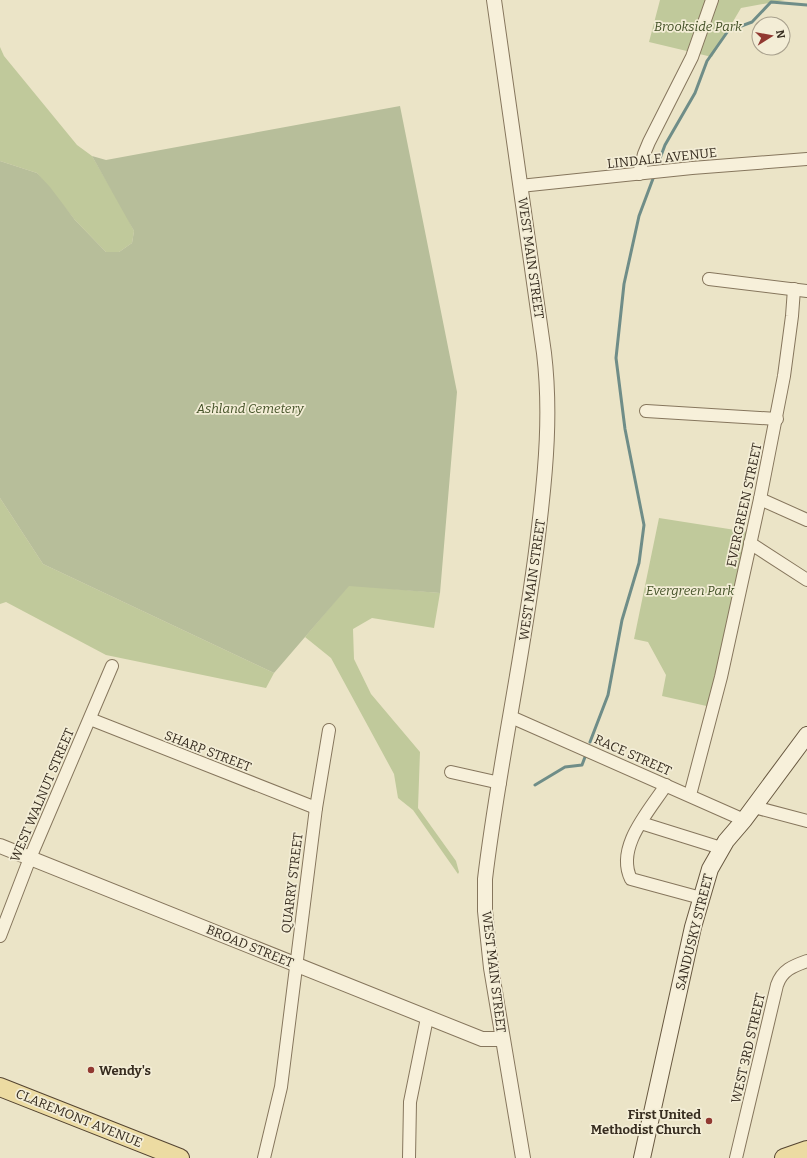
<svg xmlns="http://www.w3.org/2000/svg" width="807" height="1158" font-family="Bitter,serif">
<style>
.green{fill:#c0c99b}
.cemetery{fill:#b7be9a}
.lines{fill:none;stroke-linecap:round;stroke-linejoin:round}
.stream{stroke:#6f8d88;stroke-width:3}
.minor-casing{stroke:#86765d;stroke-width:14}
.tertiary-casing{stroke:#86765d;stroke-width:16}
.secondary-casing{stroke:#685840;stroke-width:18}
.primary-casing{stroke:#544431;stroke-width:20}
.minor{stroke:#f7f0da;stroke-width:12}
.tertiary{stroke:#f7f0da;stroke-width:14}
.secondary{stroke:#f7f0da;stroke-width:16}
.primary{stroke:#ecdba2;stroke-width:18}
.poi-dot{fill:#913931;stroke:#f3edd6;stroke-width:1.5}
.labels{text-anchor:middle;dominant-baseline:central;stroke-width:3.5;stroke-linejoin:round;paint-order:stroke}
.park-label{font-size:13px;font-style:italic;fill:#445228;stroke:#f3edd6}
.street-label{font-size:13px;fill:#372d20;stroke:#f3edd6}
.poi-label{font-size:13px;font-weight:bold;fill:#372d20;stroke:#f3edd6;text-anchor:start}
</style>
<rect width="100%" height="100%" fill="#ebe4c7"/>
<g class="green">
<path d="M660,0h125l-44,8 -29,49 -63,-15z"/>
<path d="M0,47l4,9 73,89 15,11 33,57 9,18 -2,12 -13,9h-13l-31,-32 -38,-47 -37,-12z"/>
<path d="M0,498l43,66 231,109 -8,15 -160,-33 -100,-53 -6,2z"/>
<path d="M659,518l89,14 -37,175 -49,-11 4,-21 -18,-33 -14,-3z"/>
<path d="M349,585l91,8 -6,35 -62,-10 -19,11 1,30 17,35 49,58 -2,56 38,53 3,11 -1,2 -45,-64 -15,-12 -4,-24 -63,-116 -26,-21z"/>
</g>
<path class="cemetery" d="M400,106l57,286 -17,201 -91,-7 -75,87 -231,-109 -43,-66v-337l37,12 13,14 25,33 31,32h13l13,-9 2,-12 -42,-75 14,4z"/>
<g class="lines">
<g class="stream">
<path d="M656,169l9,-24 30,-52 12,-32 21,-30 24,-9 19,-20 36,3"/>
<path d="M590,742l18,-47 14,-75 17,-57 5,-38 -19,-96 -9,-71 8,-74 15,-68 15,-40"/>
<path d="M535,785l30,-18 17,-2 3,-8"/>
</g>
<defs>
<g id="minor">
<path d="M639,174l5,-20 5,-12 43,-85 20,-57"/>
<path d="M520,186l172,-18 115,-9"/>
<path d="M709,279l98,12"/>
<path d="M646,411l131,8"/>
<path d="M760,499l47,21"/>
<path d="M750,543l57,37"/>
<path d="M511,717l233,103"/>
<path d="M90,719l226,89"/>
<path d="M451,772l49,11"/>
<path d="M666,785c-16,25 -51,62 -35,94l70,19"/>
<path d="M690,795l31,-118 39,-178 24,-123 8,-60 2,-27"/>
<path d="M754,807l53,14"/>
<path d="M641,823l80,25"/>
<path d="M0,936l30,-78 82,-192"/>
<path d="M264,1158l17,-71 35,-279 13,-78"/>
<path d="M409,1158l1,-56 17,-84"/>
<path d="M736,1158l41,-173c5,-15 16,-19 30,-24"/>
</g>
<g id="tertiary">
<path d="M494,0l50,353c7,58 2,116 -5,174 -13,118 -40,234 -54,352v32l6,57 32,190"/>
<path d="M0,846l482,193h20"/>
</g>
<path id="secondary" d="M642,1158l51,-231 17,-58 16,-28 18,-21 63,-85"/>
<g id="primary">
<path d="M0,1087l180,71"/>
<path d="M784,1158l23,-8"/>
</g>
</defs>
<use href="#minor" class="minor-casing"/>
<use href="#tertiary" class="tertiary-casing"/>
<use href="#secondary" class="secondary-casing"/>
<use href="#primary" class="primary-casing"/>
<use href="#minor" class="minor"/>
<use href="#tertiary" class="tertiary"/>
<use href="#secondary" class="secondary"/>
<use href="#primary" class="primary"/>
</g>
<g class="poi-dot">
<circle cx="91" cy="1070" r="4"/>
<circle cx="709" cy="1121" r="4"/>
</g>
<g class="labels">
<g class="park-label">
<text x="698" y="26">Brookside Park</text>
<text x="250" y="408">Ashland Cemetery</text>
<text x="690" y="590">Evergreen Park</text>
</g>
<g class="street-label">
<text transform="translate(662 158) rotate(-6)">LINDALE AVENUE</text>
<text transform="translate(531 258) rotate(82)">WEST MAIN STREET</text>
<text transform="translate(744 505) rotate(-78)">EVERGREEN STREET</text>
<text transform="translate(532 580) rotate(-82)">WEST MAIN STREET</text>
<text transform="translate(208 751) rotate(21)">SHARP STREET</text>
<text transform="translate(633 755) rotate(24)">RACE STREET</text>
<text transform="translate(42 795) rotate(-67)">WEST WALNUT STREET</text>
<text transform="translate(292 883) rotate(-83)">QUARRY STREET</text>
<text transform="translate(694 932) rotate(-76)">SANDUSKY STREET</text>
<text transform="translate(250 946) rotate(22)">BROAD STREET</text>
<text transform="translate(494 972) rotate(83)">WEST MAIN STREET</text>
<text transform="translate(748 1048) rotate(-77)">WEST 3RD STREET</text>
<text transform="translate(79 1118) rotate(22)">CLAREMONT AVENUE</text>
</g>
<g class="poi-label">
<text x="99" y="1070">Wendy's</text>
<text x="701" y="1114" text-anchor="end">First United<tspan x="701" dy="15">Methodist Church</tspan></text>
</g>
</g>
<g transform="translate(771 36) rotate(79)"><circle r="19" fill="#f3edd6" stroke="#a8a08d"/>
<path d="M0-3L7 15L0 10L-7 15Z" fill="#913931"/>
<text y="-6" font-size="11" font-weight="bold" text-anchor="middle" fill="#372d20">N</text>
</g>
</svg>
